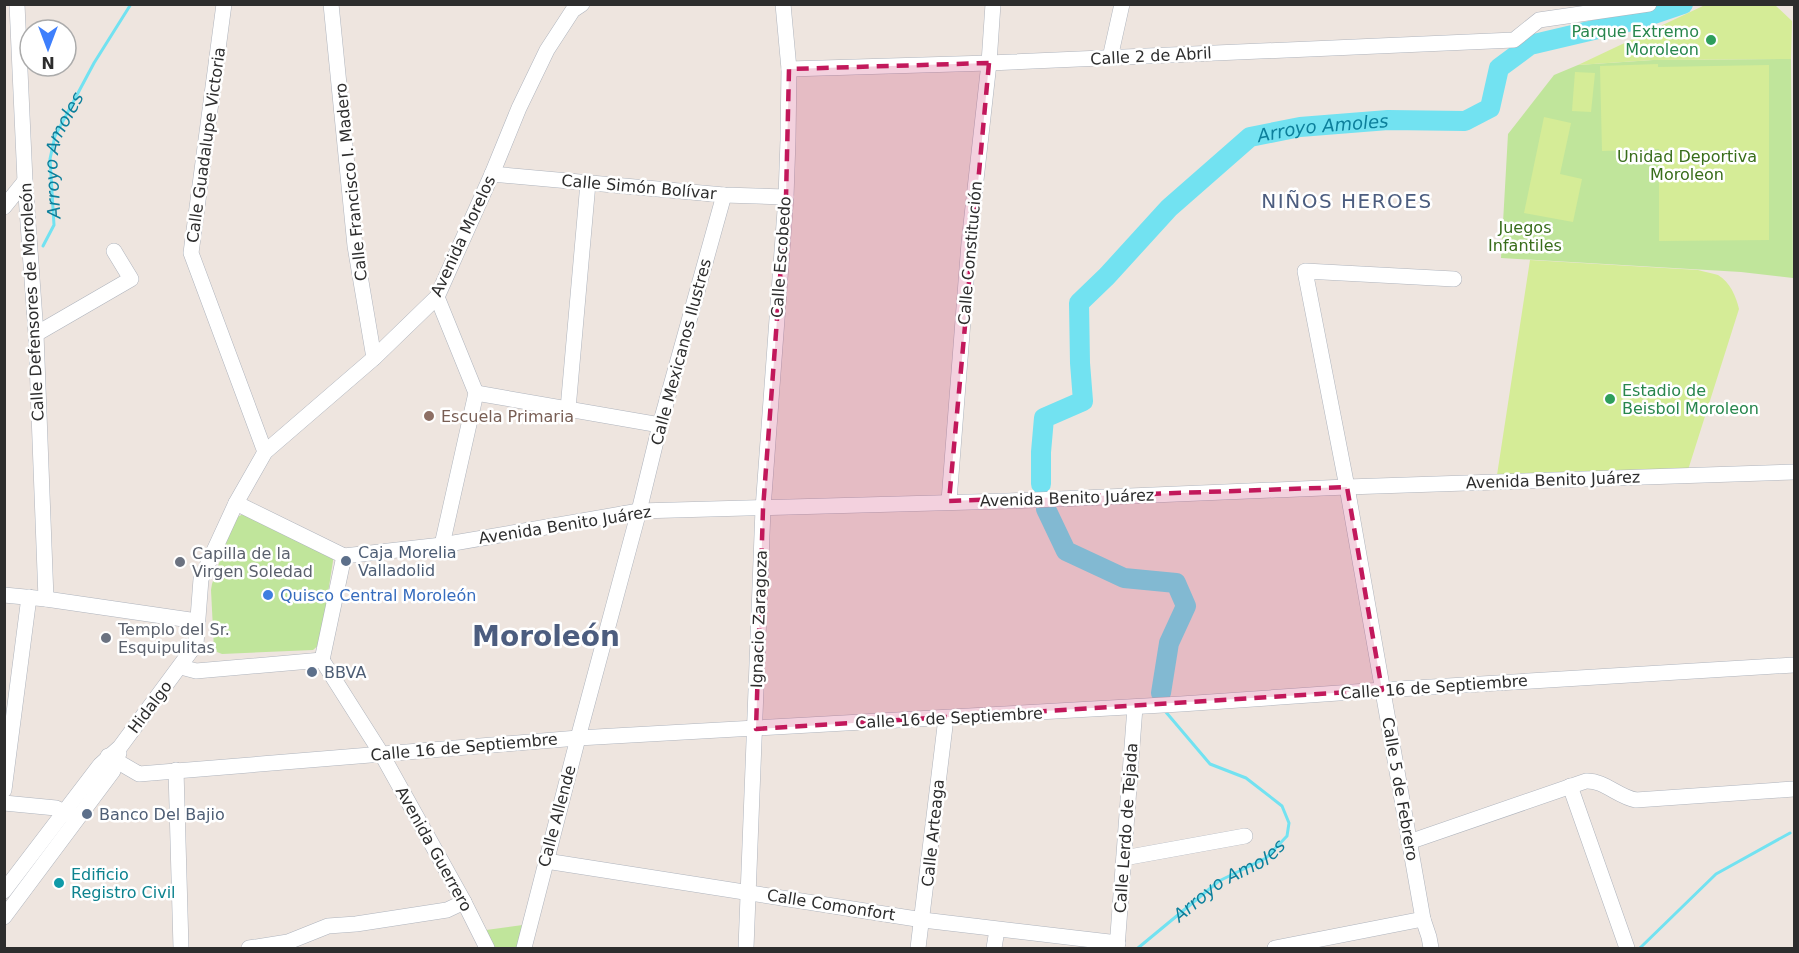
<svg xmlns="http://www.w3.org/2000/svg" width="1799" height="953" font-family="'DejaVu Sans',sans-serif">
<style>
.green{fill:#c0e59b}
.pitch{fill:#d5ec97}
.lines{fill:none;stroke-linecap:round;stroke-linejoin:round}
.stream{stroke:#72e2f1;stroke-width:3}
.river{stroke:#72e2f1;stroke-width:20}
.minor-casing{stroke:#afb4bd;stroke-width:16}
.minor{stroke:#fff;stroke-width:15}
.marked{fill:#c2185b;fill-opacity:0.2;stroke:#c2185b;stroke-width:4.5;stroke-dasharray:12 8;stroke-linejoin:round}
.leisure-dot{fill:#2e9e5b;stroke:#fff;stroke-width:2}
.education-dot{fill:#8d6e63;stroke:#fff;stroke-width:2}
.service-dot{fill:#5c6f8a;stroke:#fff;stroke-width:2}
.worship-dot{fill:#6b7280;stroke:#fff;stroke-width:2}
.shop-dot{fill:#3f7fe0;stroke:#fff;stroke-width:2}
.culture-dot{fill:#0f9aa8;stroke:#fff;stroke-width:2}
.labels{text-anchor:middle;dominant-baseline:central;stroke-width:5;stroke-linejoin:round;paint-order:stroke}
.leisure-label{font-size:16px;fill:#27864d;stroke:#fff;text-anchor:end}
.street-label{font-size:16px;fill:#2d2d2d;stroke:#fff}
.park-label{font-size:16px;fill:#386d1a;stroke:#fff}
.education-label{font-size:16px;fill:#785e54;stroke:#fff;text-anchor:start}
.service-label{font-size:16px;fill:#4e5e75;stroke:#fff;text-anchor:start}
.worship-label{font-size:16px;fill:#5b616d;stroke:#fff;text-anchor:start}
.shop-label{font-size:16px;fill:#366cbe;stroke:#fff;text-anchor:start}
.culture-label{font-size:16px;fill:#0d838f;stroke:#fff;text-anchor:start}
.water-label{font-size:18px;font-style:italic;fill:#0c7f9b;stroke:#fff}
.quarter-label{font-size:20px;letter-spacing:1.5px;fill:#4c5d7f;stroke:#fff}
.town-label{font-size:28px;font-weight:bold;fill:#4c5d7f;stroke:#fff}
</style>
<rect width="100%" height="100%" fill="#eee5df"/>
<g class="green">
<path d="M1791,59l2,219 -52,-6 -240,-14 7,-124 46,-59 24,-10 75,-5z"/>
<path d="M243,514l90,42v5l-13,83 -7,6 -91,4 -5,-2 -3,-3 -3,-59 1,-6 22,-65z"/>
<path d="M530,924l-6,24h-37l-8,-17z"/>
</g>
<g class="pitch">
<path d="M1705,5h70l17,16 -1,38 -138,1 -75,5z"/>
<path d="M1658,64v3l111,-2v175l-110,1v-92l-57,2 -2,-85z"/>
<path d="M1575,72l20,1 -4,39 -19,-1z"/>
<path d="M1544,117l27,6 -11,51 22,5 -9,43 -49,-9z"/>
<path d="M1530,260l168,10c6,2 14,3 20,5 12,7 18,21 21,34l-51,161 -191,5z"/>
</g>
<g class="lines">
<g class="stream">
<path id="s1" d="M43,246l11,-21 -4,-66 5,-23 39,-73 37,-59"/>
<path id="s2" d="M1138,948l81,-67 47,-23 21,-22 2,-13 -7,-17 -36,-28 -36,-14 -45,-53"/>
<path d="M1640,948l76,-74 74,-41"/>
</g>
<g class="river">
<path id="s3" d="M1041,484v-32l3,-34 39,-17 -3,-38 -1,-60 28,-27 62,-68 81,-71 50,-10 88,-7 77,1 25,-13 9,-40 31,-23 106,-25 47,-16"/>
<path d="M1046,509l20,42 58,27 52,5 10,23 -17,37 -8,50"/>
</g>
<defs>
<g id="minor">
<path d="M17,4l8,177 11,153 10,265"/>
<path d="M224,4l-33,249 74,199"/>
<path d="M331,4l24,242 19,112"/>
<path d="M1110,58l12,-54"/>
<path d="M789,69l200,-6 525,-23 25,-20 110,-16"/>
<path d="M492,174l232,21 62,2"/>
<path d="M4,207l21,-26"/>
<path d="M437,297l39,96 -34,152"/>
<path d="M36,334l95,-55 -17,-28"/>
<path d="M476,393l184,32"/>
<path d="M568,409l20,-226"/>
<path d="M949,501l20,-258 20,-180 4,-59"/>
<path d="M236,503l108,53"/>
<path d="M344,556l98,-11 197,-34 369,-10 339,-14 447,-15"/>
<path d="M4,595l42,4 151,22"/>
<path d="M322,660l59,93 83,149 23,46"/>
<path d="M322,660l22,-104"/>
<path d="M181,667l15,4 126,-11"/>
<path d="M108,756l31,18 439,-36 603,-34 201,-14 412,-25"/>
<path d="M176,770l5,178"/>
<path d="M1570,786l57,162"/>
<path d="M4,790l25,-193"/>
<path d="M4,803l52,5 17,8"/>
<path d="M1409,842l177,-61c18,-1 32,16 50,19l158,-11"/>
<path d="M1124,858l121,-22"/>
<path d="M546,861l377,59 195,23"/>
<path d="M4,891l96,-126 20,-18 76,-103 5,-65 35,-76 29,-51 109,-94 63,-61 55,-123 27,-66 28,-58 26,-40 9,-6"/>
<path d="M4,917l109,-146 6,-18"/>
<path d="M249,948l39,-6 40,-16 28,-2 91,-14 17,-8"/>
<path d="M524,948l54,-210 61,-227 21,-86 64,-230"/>
<path d="M746,948l17,-439 23,-312 2,-57 1,-71 -6,-65"/>
<path d="M918,948l28,-230"/>
<path d="M994,948l3,-18"/>
<path d="M1117,948l18,-241"/>
<path d="M1275,948l148,-29"/>
<path d="M1431,948l-2,-11 -6,-18 -76,-432 -42,-216 149,8"/>
</g>
</defs>
<use href="#minor" class="minor-casing"/>
<use href="#minor" class="minor"/>
</g>
<path class="marked" d="M989,63l-40,438 398,-14 35,203 -626,39 7,-220 23,-312 3,-128z"/>
<g class="leisure-dot">
<circle cx="1711" cy="40" r="6"/>
<circle cx="1610" cy="399" r="6"/>
</g>
<circle class="education-dot" cx="429" cy="416" r="6"/>
<g class="service-dot">
<circle cx="346" cy="561" r="6"/>
<circle cx="312" cy="672" r="6"/>
<circle cx="87" cy="814" r="6"/>
</g>
<g class="worship-dot">
<circle cx="180" cy="562" r="6"/>
<circle cx="106" cy="638" r="6"/>
</g>
<circle class="shop-dot" cx="268" cy="595" r="6"/>
<circle class="culture-dot" cx="59" cy="883" r="6"/>
<g class="labels">
<g class="leisure-label">
<text x="1699" y="31">Parque Extremo<tspan x="1699" dy="18">Moroleon</tspan></text>
<text x="1622" y="390" text-anchor="start">Estadio de<tspan x="1622" dy="18">Beisbol Moroleon</tspan></text>
</g>
<g class="street-label">
<text transform="translate(1151 56) rotate(-3)">Calle 2 de Abril</text>
<text transform="translate(206 145) rotate(-82)">Calle Guadalupe Victoria</text>
<text transform="translate(351 182) rotate(-96)">Calle Francisco I. Madero</text>
<text transform="translate(639 187) rotate(5)">Calle Simón Bolívar</text>
<text transform="translate(463 236) rotate(-65)">Avenida Morelos</text>
<text transform="translate(970 253) rotate(-85)">Calle Constitución</text>
<text transform="translate(781 257) rotate(-86)">Calle Escobedo</text>
<text transform="translate(32 302) rotate(-93)">Calle Defensores de Moroleón</text>
<text transform="translate(681 352) rotate(-75)">Calle Mexicanos Ilustres</text>
<text transform="translate(1553 480) rotate(-2)">Avenida Benito Juárez</text>
<text transform="translate(1067 498) rotate(-2)">Avenida Benito Juárez</text>
<text transform="translate(565 525) rotate(-9)">Avenida Benito Juárez</text>
<text transform="translate(759 619) rotate(-88)">Ignacio Zaragoza</text>
<text transform="translate(1434 687) rotate(-4)">Calle 16 de Septiembre</text>
<text transform="translate(150 707) rotate(-53)">Hidalgo</text>
<text transform="translate(949 718) rotate(-3)">Calle 16 de Septiembre</text>
<text transform="translate(464 747) rotate(-5)">Calle 16 de Septiembre</text>
<text transform="translate(1400 789) rotate(80)">Calle 5 de Febrero</text>
<text transform="translate(557 816) rotate(-75)">Calle Allende</text>
<text transform="translate(1126 828) rotate(-86)">Calle Lerdo de Tejada</text>
<text transform="translate(933 833) rotate(-84)">Calle Arteaga</text>
<text transform="translate(434 849) rotate(61)">Avenida Guerrero</text>
<text transform="translate(831 905) rotate(9)">Calle Comonfort</text>
</g>
<g class="park-label">
<text x="1687" y="156">Unidad Deportiva<tspan x="1687" dy="18">Moroleon</tspan></text>
<text x="1525" y="227">Juegos<tspan x="1525" dy="18">Infantiles</tspan></text>
</g>
<g class="education-label">
<text x="441" y="416">Escuela Primaria</text>
</g>
<g class="service-label">
<text x="358" y="552">Caja Morelia<tspan x="358" dy="18">Valladolid</tspan></text>
<text x="324" y="672">BBVA</text>
<text x="99" y="814">Banco Del Bajio</text>
</g>
<g class="worship-label">
<text x="192" y="553">Capilla de la<tspan x="192" dy="18">Virgen Soledad</tspan></text>
<text x="118" y="629">Templo del Sr.<tspan x="118" dy="18">Esquipulitas</tspan></text>
</g>
<g class="shop-label">
<text x="280" y="595">Quisco Central Moroleón</text>
</g>
<g class="culture-label">
<text x="71" y="874">Edificio<tspan x="71" dy="18">Registro Civil</tspan></text>
</g>
<g class="water-label">
<text stroke="none"><textPath href="#s3" startOffset="519">Arroyo Amoles</textPath></text>
<text stroke="none"><textPath href="#s1" startOffset="96">Arroyo Amoles</textPath></text>
<text stroke="none"><textPath href="#s2" startOffset="114">Arroyo Amoles</textPath></text>
</g>
<g class="quarter-label">
<text x="1347" y="201">NIÑOS HEROES</text>
</g>
<g class="town-label">
<text x="546" y="636">Moroleón</text>
</g>
</g>
<rect width="1799" height="953" fill="none" stroke="#2d2d2d" stroke-width="12"/>
<g transform="translate(48 48) rotate(180)"><circle r="28" fill="#ffffff" stroke="#ababab" stroke-width="1.5"/>
<path d="M0-4.5L10 22L0 15L-10 22Z" fill="#3e7ffc"/>
<text y="-9" font-size="16" font-weight="bold" text-anchor="middle" fill="#2d2d2d">N</text>
</g>
</svg>
